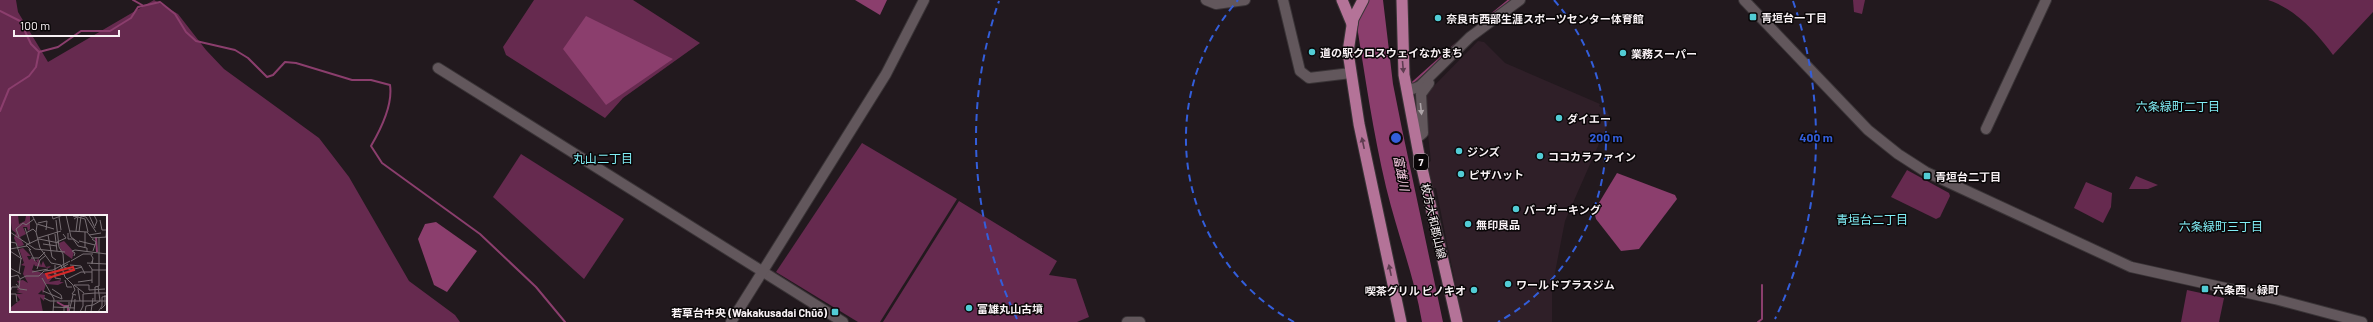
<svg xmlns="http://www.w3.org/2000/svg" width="2373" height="322" font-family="Barlow,'Noto Sans JP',sans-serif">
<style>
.built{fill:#2f1f28}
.green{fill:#662a4f;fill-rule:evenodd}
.water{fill:#8b3e6d}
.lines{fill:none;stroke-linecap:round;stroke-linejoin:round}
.stream{stroke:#8b3e6d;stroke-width:2}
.secondary-casing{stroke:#3a3437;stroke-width:12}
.primary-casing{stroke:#3a3437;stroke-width:13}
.secondary{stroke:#62575c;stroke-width:10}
.primary{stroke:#b47398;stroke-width:11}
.oneway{fill:#5e3c50}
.oneway2{fill:#ada4a8}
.ring{fill:none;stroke:#335edb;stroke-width:2;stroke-dasharray:7 5}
.poi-dot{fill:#52ccd5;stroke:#090607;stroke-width:1.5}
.labels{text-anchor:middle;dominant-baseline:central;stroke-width:3;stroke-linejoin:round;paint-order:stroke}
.shield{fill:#090607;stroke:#b0aaad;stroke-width:1}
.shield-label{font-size:10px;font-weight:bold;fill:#f8f1f4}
.poi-label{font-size:11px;font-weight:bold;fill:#f8f1f4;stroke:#090607;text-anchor:start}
.street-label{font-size:11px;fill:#f8f1f4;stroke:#090607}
.neighbourhood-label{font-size:12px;fill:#82eef6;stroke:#090607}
.water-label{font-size:12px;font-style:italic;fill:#fccfe7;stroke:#090607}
.inset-river{fill:none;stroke:#8b3e6d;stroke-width:2}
.inset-road{fill:none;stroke:#786f74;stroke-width:1}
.view{fill:#d62828;fill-opacity:0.15;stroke:#d62828;stroke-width:2}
.inset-edge{fill:none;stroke:#f8f1f4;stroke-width:2}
.centre{fill:#335edb;stroke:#090607;stroke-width:2}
.ring-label{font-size:12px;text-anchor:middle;font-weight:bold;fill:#335edb;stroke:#090607;stroke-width:3;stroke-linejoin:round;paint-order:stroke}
</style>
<rect width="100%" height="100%" fill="#22191e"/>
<path class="built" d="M1478,41l6,1 21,21 95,41 -1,2 8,5 2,4v6l-44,100 -13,67v34h-89l-27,-134h-4l-4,-25 3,-2 -7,-61 2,-6z"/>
<g class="green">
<path d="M0,0h16l2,12 30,50 106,-62 24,14 28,36 18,19 95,69 30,39 60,104 46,34 5,7h-460zM11,216h95v95h-95z"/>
<path d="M534,0h99l67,43 -77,55 -18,20 -99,-63 -3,-8z"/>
<path d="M1853,0h12l-3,14 -8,-2z"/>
<path d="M2268,0h105v12l-40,43c-16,-22 -39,-47 -65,-55z"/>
<path d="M862,143l95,56 -77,123h-22l-82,-50z"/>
<path d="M521,154l103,65 -40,60 -91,-82z"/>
<path d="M1907,170l42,23 1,3 -10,21 -4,2 -45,-22z"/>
<path d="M2136,176l22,9 -10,4h-19z"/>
<path d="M2086,182l26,11 -1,14 -8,16 -29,-15z"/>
<path d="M959,201l98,60 -8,14 27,4 13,38 -12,5h-194z"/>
<path d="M2187,290l37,8 -5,24h-38z"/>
</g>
<g class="water">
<path d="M855,0h32l-7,15z"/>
<path d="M1356,0h27l10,84 9,45 41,193h-21c-8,-47 -25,-89 -36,-135 -13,-55 -21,-111 -30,-167z"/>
<path d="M586,16l87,43 -67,46 -43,-56z"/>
<path d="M1617,173l58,22 2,4 -38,50 -18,2 -25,-32 -2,-8z"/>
<path d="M436,222l41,29 -30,41 -13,-7 -16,-46 7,-15z"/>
</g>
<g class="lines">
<g class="stream">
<path d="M133,0l9,5"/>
<path d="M0,11l20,10 11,23 8,8 19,-5 23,-16h29l21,-13 7,-11 22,-5 15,12 11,18 10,9 39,9 13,8 19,19 6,-2 12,-13 11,1 56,17h19l19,5c3,20 -9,44 -19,61l11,17 98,71 56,53 29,35"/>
<path d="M1487,18l22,-18"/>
<path d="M1410,85l47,-42"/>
<path d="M0,111l9,-22 20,-13 7,-9 3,-15"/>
<path d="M1758,322l4,-3v-34"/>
</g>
<defs>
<g id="secondary">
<path d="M1206,0l10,4 29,-4"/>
<path d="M1283,0l17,71 9,7 42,-5"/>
<path d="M1744,0l124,130 30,24 28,18 205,95 144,32 87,23"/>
<path d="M438,68l405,254"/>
<path d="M1406,87l7,2 7,-3 50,-49 50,-37"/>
<path d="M1986,129l60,-129"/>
<path d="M1416,139l7,-6 -2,-39 8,-11"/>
<path d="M731,322l155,-248 38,-74"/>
<path d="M1127,322h13"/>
</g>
<g id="primary">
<path d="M1342,0l10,24"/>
<path d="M1363,0l-10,19 -5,33 11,72 42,198"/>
<path d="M1402,0l2,75 15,80 38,167"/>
</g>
</defs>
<use href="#secondary" class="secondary-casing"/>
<use href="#primary" class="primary-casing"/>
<use href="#secondary" class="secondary"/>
<use href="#primary" class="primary"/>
</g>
<defs><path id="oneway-solid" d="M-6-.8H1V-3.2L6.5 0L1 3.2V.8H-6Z"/></defs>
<g class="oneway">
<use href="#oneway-solid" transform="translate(1403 67) rotate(85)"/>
<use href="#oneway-solid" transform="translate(1363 143) rotate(-102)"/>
<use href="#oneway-solid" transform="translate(1390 270) rotate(-102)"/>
</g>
<use class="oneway2" href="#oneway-solid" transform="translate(1421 109) rotate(84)"/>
<g class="ring">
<path d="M1294 322A210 210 0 0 1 1238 0M1554 0A210 210 0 0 1 1498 322"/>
<path d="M1017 319A420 420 0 0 1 999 1M1793 1A420 420 0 0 1 1775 319"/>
</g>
<g class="poi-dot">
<rect x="1749" y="13" width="8" height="8" rx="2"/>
<circle cx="1438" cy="18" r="4"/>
<circle cx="1312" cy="52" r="4"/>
<circle cx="1623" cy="53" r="4"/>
<circle cx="1559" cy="118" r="4"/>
<circle cx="1459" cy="151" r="4"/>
<circle cx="1540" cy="156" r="4"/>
<circle cx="1461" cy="174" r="4"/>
<rect x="1923" y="172" width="8" height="8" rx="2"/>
<circle cx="1516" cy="209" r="4"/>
<circle cx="1468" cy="224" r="4"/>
<circle cx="1508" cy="284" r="4"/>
<rect x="2201" y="285" width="8" height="8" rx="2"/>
<circle cx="1474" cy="290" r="4"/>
<circle cx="969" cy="308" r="4"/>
<rect x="831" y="308" width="8" height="8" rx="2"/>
</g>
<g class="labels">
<rect class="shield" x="1414" y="154" width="14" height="16" rx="3"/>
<g class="shield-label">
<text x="1421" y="162">7</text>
</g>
<g class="poi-label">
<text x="1761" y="17">青垣台一丁目</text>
<text x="1446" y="18">奈良市西部生涯スポーツセンター体育館</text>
<text x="1320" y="52">道の駅クロスウェイなかまち</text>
<text x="1631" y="53">業務スーパー</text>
<text x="1567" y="118">ダイエー</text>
<text x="1467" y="151">ジンズ</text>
<text x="1548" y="156">ココカラファイン</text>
<text x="1469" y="174">ピザハット</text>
<text x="1935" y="176">青垣台二丁目</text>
<text x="1524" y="209">バーガーキング</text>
<text x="1476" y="224">無印良品</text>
<text x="1516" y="284">ワールドプラスジム</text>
<text x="2213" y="289">六条西・緑町</text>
<text x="1466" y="290" text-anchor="end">喫茶グリル ピノキオ</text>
<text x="977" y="308">富雄丸山古墳</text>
<text x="827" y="312" text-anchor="end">若草台中央 (Wakakusadai Chūō)</text>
</g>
<g class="street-label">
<text transform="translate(1434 221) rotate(77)">枚方大和郡山線</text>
</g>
<g class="neighbourhood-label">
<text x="2178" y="106">六条緑町二丁目</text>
<text x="603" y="158">丸山二丁目</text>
<text x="1872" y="219">青垣台二丁目</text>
<text x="2221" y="226">六条緑町三丁目</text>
</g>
<g class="water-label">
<text transform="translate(1402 173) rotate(79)">富雄川</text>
</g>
</g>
<g transform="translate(10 215)">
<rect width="97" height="97" fill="#22191e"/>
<path d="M0,0h8l1,9 6,-3 1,-5h4v13l-2,2 -1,-4h-4l3,7 -6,3 4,8 -6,2 -4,-9 2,-5 -4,-3zM54,26l10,11 -2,7 -11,-8 -2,-8zM13,33l8,8h-4l2,4 3,-2 6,5 -2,-3 3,-1 2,7 2,-5 3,6 5,-1 -2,2 -14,-2 -1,-2 -2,6 18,5 3,2 -4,5 12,-2 -1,2h4l-6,3 -12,-1 -3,10 -1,-4 -4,4 7,1 -1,6 -4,-4 3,15h-33v-4l10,-8 -4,-6h7l-7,-2 4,-1 -3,-1 2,-6 -2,-3 6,-1 5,3 -5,-9 2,-8 -4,-1 3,-2 -5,-14z" fill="#662a4f"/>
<path class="inset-river" d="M86,22l1,15M47,87l7,4h4v6"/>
<path class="inset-road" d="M22,0l5,10 -1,7 4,16 11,15 10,2 4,12 8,8 2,5 -3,4 4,1M42,0l1,4 10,-4M56,0l5,22 8,6M79,0l6,13M84,0l3,6 -2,5M71,1l5,1 10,15M49,2l2,13M68,2l7,2 3,13M64,4l3,-2 -4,-1h5M46,5l3,27 4,7 1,13 7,3 11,-3M90,5l2,10h4M13,8l3,2 8,-6M28,8l9,-2 -1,9M27,9l17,5M15,13l5,16M60,16l17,1 5,6 15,-1M66,16l2,-16M0,17l25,17 30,3M69,17l2,-16M16,18l7,-4 3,3M58,18v6h5l5,7 9,2v3M45,19l2,17M38,20l4,22 4,3M79,20l12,-2M9,22l-3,-8 7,-6M96,22l1,-13M28,23l23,-7M82,24l4,3 -3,9M69,26l16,4M0,27l6,1 5,15 -2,15M47,27l9,-4 -3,-4M33,29l14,2M75,32v-15M0,34l17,-3M19,34l6,12M21,35l-5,-5 13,-6 20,4M0,36l12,8M81,40l2,3 -1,6v-3M64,41l1,-3 -3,-2 3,-1 32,4M21,43h8l6,-6M61,46l12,-7h10M77,48l20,1M45,50v13l6,1M60,50l11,1 4,8M79,50l3,4v14M0,53l11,6M27,54l3,-9 5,-4M82,55h15M47,56l11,-7M22,57l16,-3M42,57l6,3 6,-1M0,62l8,-2 2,4 6,-3h13l5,-5 9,-1 17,-9M32,63l12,21 -1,13M57,64l14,-7h11M55,65l2,7h5M68,67l14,-2M6,69l4,5 7,1M64,70h15M64,70l10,8M79,70v5l16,-1M42,74l9,6 1,4M68,74l2,12M33,76l19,8M0,77l2,-5h7l1,-8M0,79h6l1,8M34,83l6,3h57M85,86v-8h12M83,90l7,-4 -2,-15M43,92l22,1M91,94l4,-4v-10M54,97v-5l5,-1v-4M59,97l4,-17M60,97h15M64,97l1,-13M70,97l3,-6v-12l12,-1v-6l4,-1v-48M75,97l1,-6 7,-1M81,97l2,-14M88,97l4,-6v-9l5,-1"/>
<path class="view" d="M63,52l1,3 -26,8 -2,-4z"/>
<rect width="97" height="97" class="inset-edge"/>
</g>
<circle cx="1396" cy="138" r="6" class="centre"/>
<g class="ring-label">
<text x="1606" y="142">200 m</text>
<text x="1816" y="142">400 m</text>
</g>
<path d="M14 30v6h105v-6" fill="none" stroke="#f8f1f4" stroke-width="2"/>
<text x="20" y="30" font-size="12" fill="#f8f1f4" stroke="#090607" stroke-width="3" paint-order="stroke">100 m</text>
</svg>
